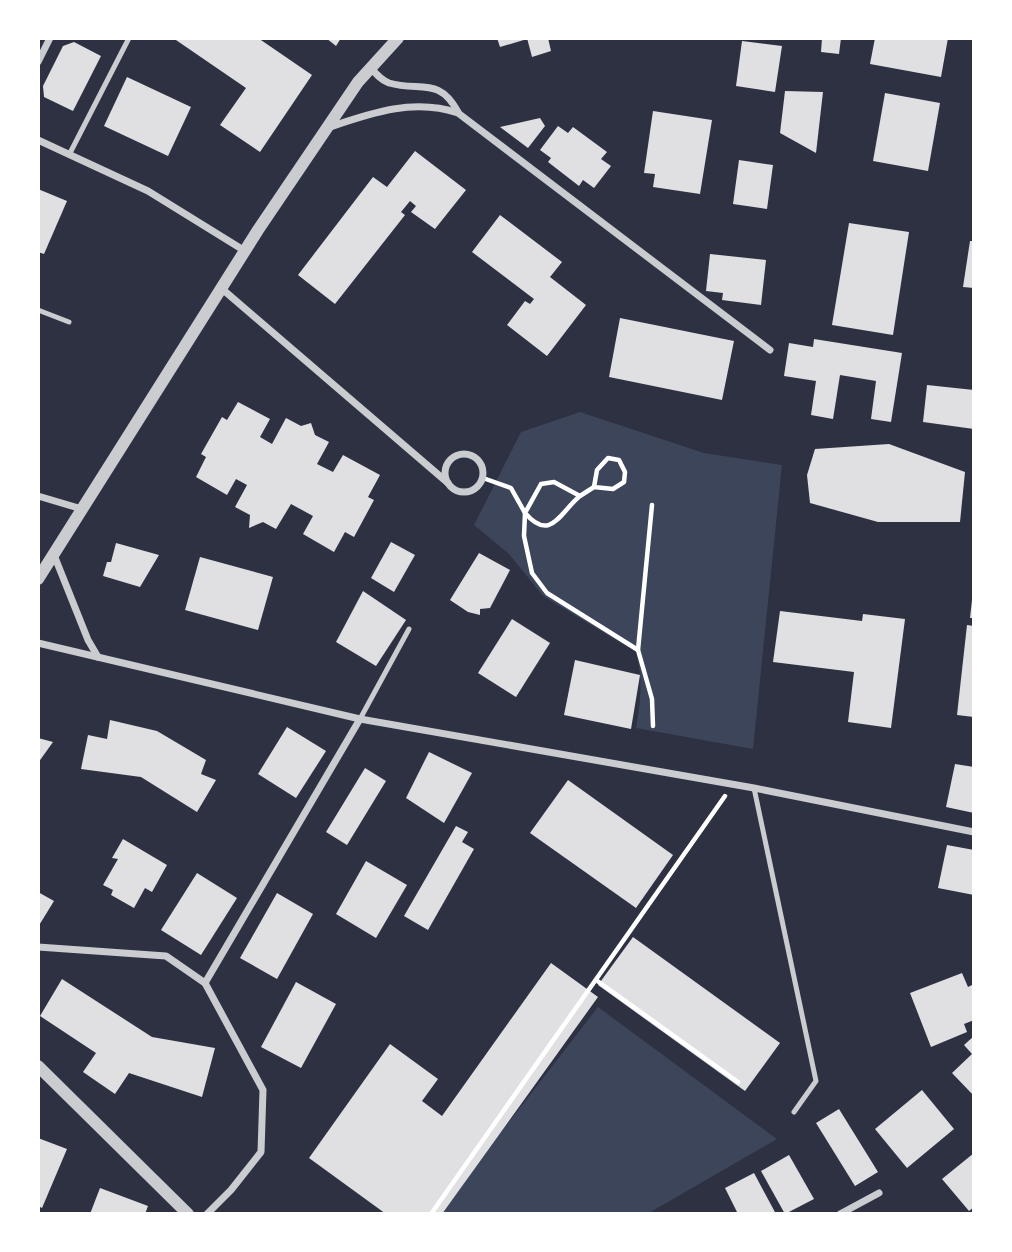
<svg xmlns="http://www.w3.org/2000/svg" width="1012" height="1252" font-family="'Space Grotesk',sans-serif">
<style>
.green{fill:#3c4559}
.building{fill:#e0e0e3}
.lines{fill:none;stroke-linecap:round;stroke-linejoin:round}
.path{stroke:#fff;stroke-width:4.5}
.service{stroke:#caccd0;stroke-width:5}
.minor{stroke:#caccd0;stroke-width:7}
.tertiary{stroke:#caccd0;stroke-width:12}
</style>
<rect width="100%" height="100%" fill="#2d3142"/>
<g class="green">
<path d="M580,412l124,41 78,12 -29,284 -117,-21c5,-29 7,-48 0,-76l-93,-56 -34,-42 -35,-29 47,-93z"/>
<path d="M598,1007l179,132 -128,74 -207,1 46,-65z"/>
</g>
<g class="building">
<path d="M173,38h85l54,37 -52,77 -40,-27 26,-37z"/>
<path d="M326,38h15l-5,8z"/>
<path d="M497,38h30v1l-27,8z"/>
<path d="M527,38h21l3,13 -19,6z"/>
<path d="M822,38h19l-2,16 -18,-2z"/>
<path d="M875,38h73l-7,39 -71,-13z"/>
<path d="M742,41l40,5 -7,46 -39,-6z"/>
<path d="M74,42l27,14 -28,55 -29,-14 -1,-11 20,-40z"/>
<path d="M127,77l64,30 -23,49 -64,-30z"/>
<path d="M785,91l38,1 -7,61 -36,-20z"/>
<path d="M885,93l55,10 -12,68 -55,-10z"/>
<path d="M653,111l59,9 -12,74 -47,-7 2,-13 -11,-1z"/>
<path d="M540,118l5,8 -17,22 -28,-21z"/>
<path d="M558,126l10,7 5,-6 34,25 -6,7 10,7 -17,22 -11,-8 -4,6 -31,-24 3,-4 -11,-8z"/>
<path d="M415,151l51,39 -31,39 -24,-17 5,-6 -6,-5 -9,11 4,3 -70,89 -37,-29 75,-98 14,10z"/>
<path d="M739,160l34,5 -6,44 -34,-5z"/>
<path d="M38,189l29,12 -23,53 -6,-2z"/>
<path d="M500,215l62,47 -12,15 36,28 -39,51 -40,-31 18,-24 5,3 4,-5 -62,-47z"/>
<path d="M849,223l60,9 -16,103 -61,-10z"/>
<path d="M970,241h4v47l-11,-1z"/>
<path d="M710,254l56,6 -5,45 -39,-5 1,-7 -17,-2z"/>
<path d="M620,318l114,23 -12,59 -113,-23z"/>
<path d="M814,339l88,14 -11,69 -20,-3 5,-38 -36,-6 -7,44 -22,-4 5,-34 -32,-5 5,-33 24,4z"/>
<path d="M927,385l47,5v39l-51,-7z"/>
<path d="M238,402l32,17 -10,18 12,7 14,-26 15,8 10,-3 4,12 14,7 -12,22 16,8 10,-17 37,20 -12,22 6,3 -20,37 -9,-5 -11,20 -31,-18 10,-18 -22,-12 -15,25 -13,-7 -14,6 1,-13 -15,-8 12,-22 -11,-6 -9,16 -31,-18 10,-20 -5,-3 21,-37 5,3z"/>
<path d="M889,444l76,28 -5,50h-82l-68,-19 -3,-28 8,-26z"/>
<path d="M391,542l24,13 -21,37 -23,-14z"/>
<path d="M116,543l43,12 -19,32 -37,-11 4,-14h4z"/>
<path d="M479,553l31,17 -20,38 -10,1v6l-12,-3 -18,-12z"/>
<path d="M200,557l73,20 -15,53 -73,-20z"/>
<path d="M363,591l43,29 -30,46 -40,-24z"/>
<path d="M972,600h2v18h-4z"/>
<path d="M780,611l82,10 1,-7 42,5 -14,109 -43,-6 6,-50 -81,-10z"/>
<path d="M512,619l38,24 -34,54 -38,-24z"/>
<path d="M967,625l7,1v91l-17,-2z"/>
<path d="M575,660l65,15 -9,54 -67,-14z"/>
<path d="M110,720l47,11 49,29 -5,14 15,6 -19,32 -56,-35 -60,-8 7,-34 19,4z"/>
<path d="M287,727l39,24 -30,47 -38,-24z"/>
<path d="M38,738l15,4 -15,21z"/>
<path d="M429,752l43,21 -28,50 -38,-25z"/>
<path d="M955,764l19,3v46l-28,-6z"/>
<path d="M365,768l21,13 -39,64 -21,-13z"/>
<path d="M568,780l105,75 -37,53 -106,-75z"/>
<path d="M456,826l12,6 -6,10 12,7 -46,81 -24,-14z"/>
<path d="M123,839l44,26 -15,27 -7,-4 -11,20 -23,-13 2,-5 -10,-5 15,-26 -6,-1z"/>
<path d="M947,845l27,5v45l-36,-7z"/>
<path d="M366,861l41,24 -31,53 -40,-24z"/>
<path d="M197,873l40,25 -36,57 -40,-25z"/>
<path d="M38,892l16,9 -16,26z"/>
<path d="M277,893l36,21 -36,65 -37,-21z"/>
<path d="M633,937l147,106 -35,48 -147,-106z"/>
<path d="M551,963l47,34 -156,217h-56l-77,-56 81,-114 48,35 -16,22 20,15z"/>
<path d="M962,973l6,14 6,-3v36l-10,4 3,8 -36,15 -21,-54z"/>
<path d="M62,979l90,58 63,11 -13,49 -73,-24 -14,21 -32,-22 13,-19 -56,-37z"/>
<path d="M296,982l40,22 -35,64 -40,-21z"/>
<path d="M974,1036v60l-22,-23 20,-19 -8,-9z"/>
<path d="M922,1090l32,39 -47,39 -32,-39z"/>
<path d="M839,1109l39,63 -23,14 -39,-63z"/>
<path d="M38,1138l29,11 -25,59 -4,-2z"/>
<path d="M974,1153v54l-5,4 -27,-32z"/>
<path d="M789,1155l25,44 -29,15 -24,-43z"/>
<path d="M754,1173l22,41h-38l-13,-26z"/>
<path d="M100,1188l48,18 -3,8h-55z"/>
</g>
<g class="lines">
<g class="path">
<path d="M483,478l28,10 14,25 -1,23 8,37 15,20 91,57 14,49 1,27"/>
<path d="M580,496c-20,16 -29,47 -55,17l16,-29 13,-2 26,14 14,-9 3,-17 11,-12 11,2 6,12 -1,10 -11,7 -19,-2"/>
<path d="M638,650l14,-145"/>
<path d="M596,980l142,102"/>
<path d="M431,1214l294,-418"/>
</g>
<g class="service">
<path d="M69,155l60,-117"/>
<path d="M38,310l31,12"/>
<path d="M360,719l49,-90"/>
<path d="M754,788l62,293 -22,31"/>
</g>
<g class="minor">
<path d="M38,62l12,-24"/>
<path d="M371,68c5,6 10,12 18,15 31,9 50,-7 69,29"/>
<path d="M330,127c41,-14 84,-29 128,-14l312,237"/>
<path d="M38,140l110,51 97,60"/>
<path d="M221,288l227,195"/>
<circle cx="464" cy="473" r="19"/>
<path d="M38,496l44,13"/>
<path d="M54,555l34,85 10,17"/>
<path d="M38,643l322,76 394,69 220,44"/>
<path d="M38,947l128,9 39,27 58,107 -2,62 -30,38 -24,24"/>
<path d="M205,983l155,-264"/>
<path d="M840,1214l39,-21"/>
</g>
<g class="tertiary">
<path d="M38,579l220,-349 100,-148 40,-44"/>
<path d="M38,1066l150,148"/>
</g>
</g>
<rect width="1012" height="1252" fill="none" stroke="#ffffff" stroke-width="80"/>
</svg>
